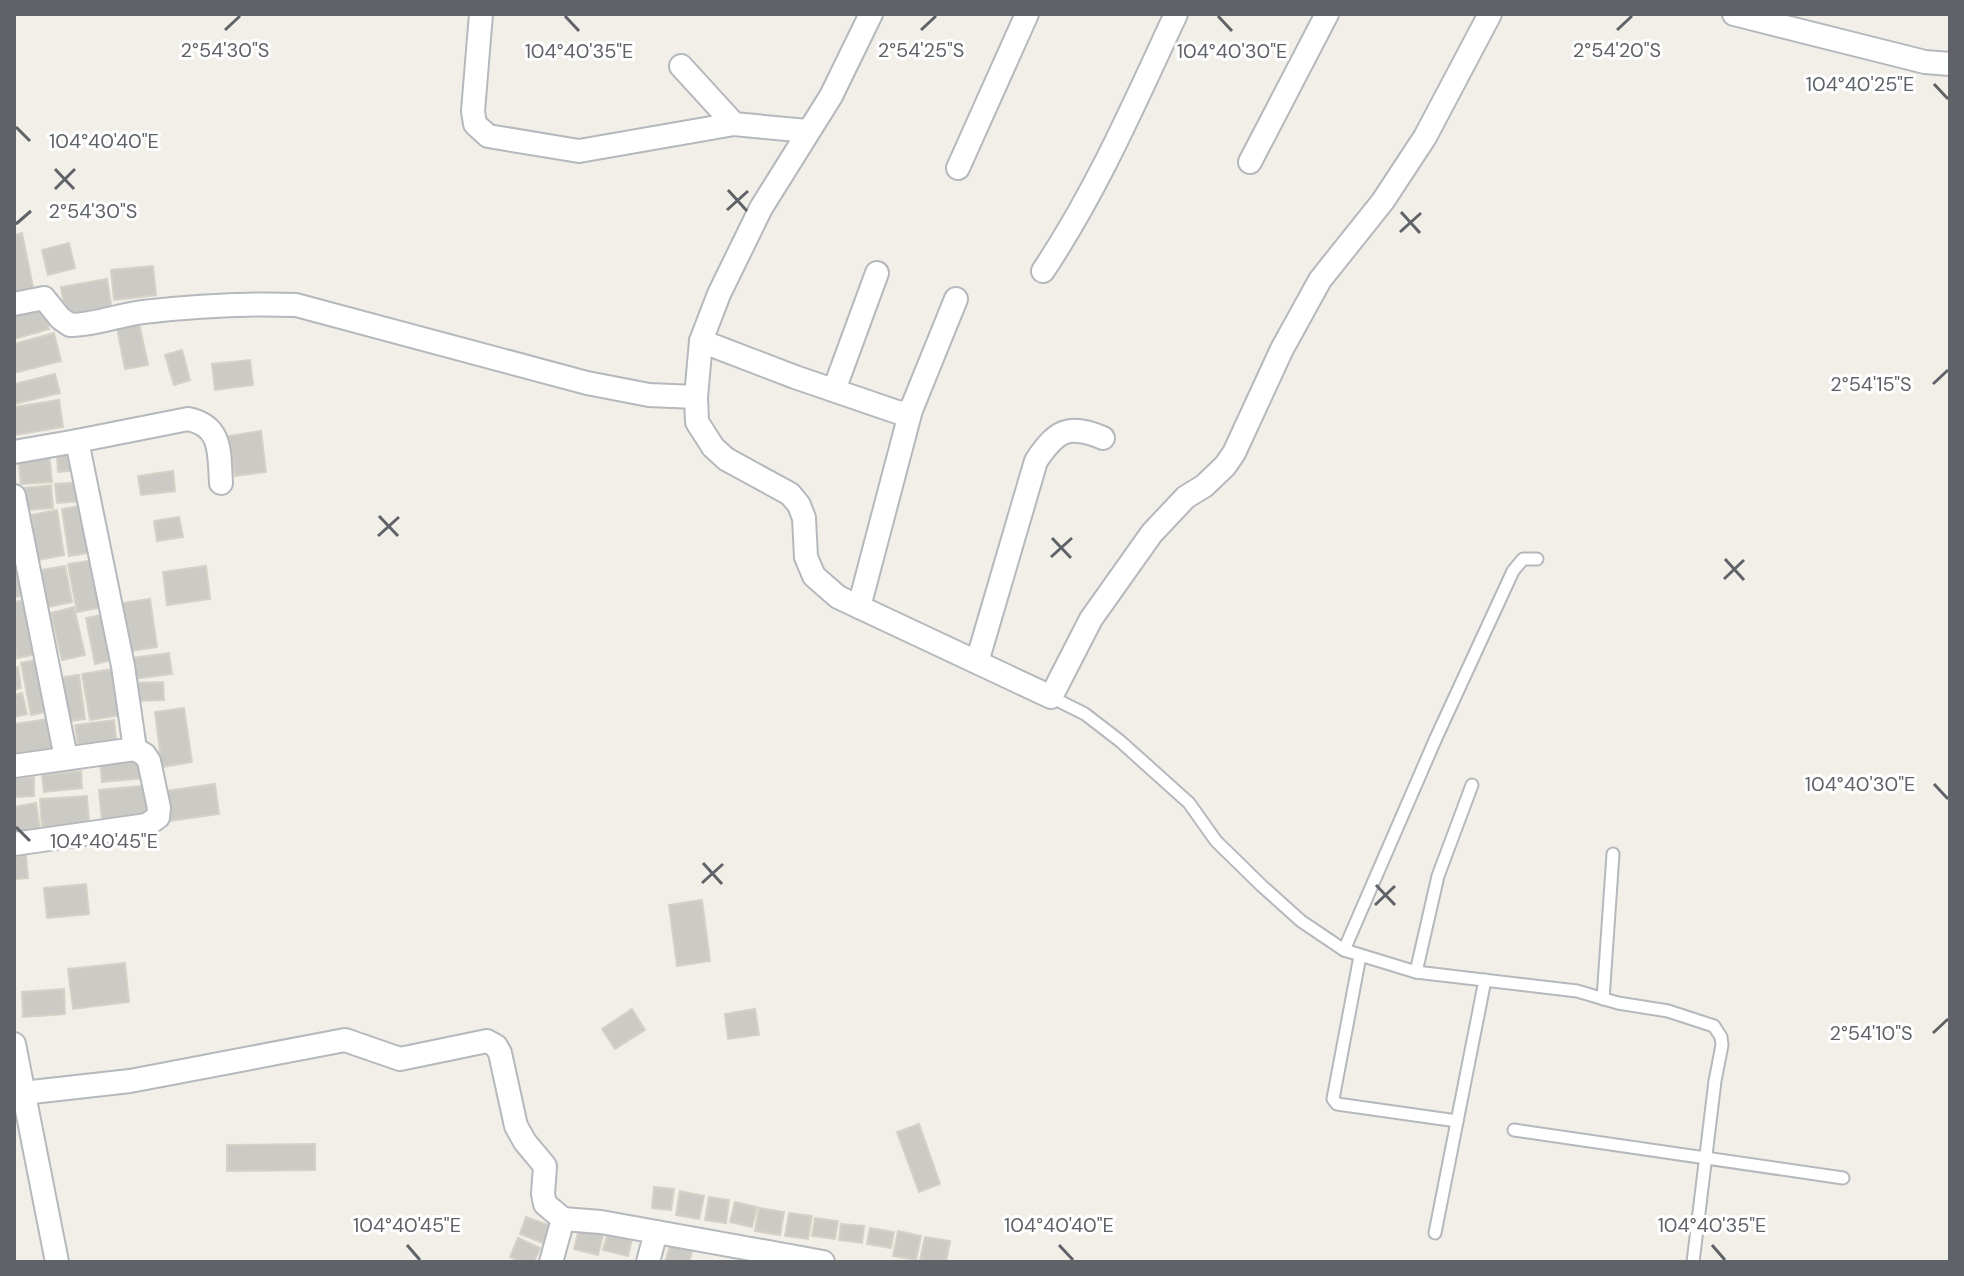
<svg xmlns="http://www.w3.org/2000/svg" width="1964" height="1276" font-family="'DM Sans',sans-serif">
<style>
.building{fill:#cccac5;stroke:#d6d1c6;stroke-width:2}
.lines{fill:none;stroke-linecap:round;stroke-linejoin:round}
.lane-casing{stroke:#b5b8bc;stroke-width:15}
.street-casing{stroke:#b5b8bc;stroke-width:26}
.lane{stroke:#fff;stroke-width:11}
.street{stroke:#fff;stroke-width:22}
.ticks{fill:none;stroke:#5f6368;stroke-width:3}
.ticks-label{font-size:20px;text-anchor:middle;fill:#5f6368;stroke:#fff;stroke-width:6;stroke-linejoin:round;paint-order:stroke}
</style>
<rect width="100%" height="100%" fill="#f1efe8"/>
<g class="building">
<path d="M22,233l12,59 -20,4v-61z"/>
<path d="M69,243l6,25 -27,7 -6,-25z"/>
<path d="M153,266l3,29 -42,5 -3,-30z"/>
<path d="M107,279l5,31 -46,8 -5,-31z"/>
<path d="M41,300l8,29 -35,10v-32z"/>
<path d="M139,323l9,42 -23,4 -8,-41z"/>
<path d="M54,333l7,28 -47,12v-29z"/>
<path d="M182,350l8,30 -16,5 -9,-30z"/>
<path d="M250,360l3,25 -38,5 -3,-26z"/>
<path d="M55,374l5,19 -46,11v-20z"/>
<path d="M59,400l4,27 -49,8v-28z"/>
<path d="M261,431l5,41 -31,4 -6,-40z"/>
<path d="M49,452l3,30 -31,2 -3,-29z"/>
<path d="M77,453l2,17 -21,2 -1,-17z"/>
<path d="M173,471l2,20 -34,4 -3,-19z"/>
<path d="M82,482l2,19 -27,2 -2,-19z"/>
<path d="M51,485l2,23 -26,2 -2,-22z"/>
<path d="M86,505l7,47 -24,4 -7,-47z"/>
<path d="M57,510l7,45 -26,5 -7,-45z"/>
<path d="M179,517l4,20 -26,4 -3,-20z"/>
<path d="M14,551l14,44 -14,2z"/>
<path d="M95,560l8,47 -26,5 -9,-48z"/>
<path d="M65,566l7,36 -24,5 -7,-37z"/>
<path d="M206,566l4,33 -43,6 -4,-33z"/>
<path d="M30,599l12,54 -25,5 -3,-14v-42z"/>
<path d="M150,599l7,48 -27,4 -7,-48z"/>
<path d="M74,607l11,48 -23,5 -11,-47z"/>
<path d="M107,614l9,45 -21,5 -9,-46z"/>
<path d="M169,653l3,21 -38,5 -3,-21z"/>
<path d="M45,658l10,52 -24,5 -10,-52z"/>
<path d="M18,667l3,21 -7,2v-22z"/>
<path d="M113,669l8,46 -31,5 -8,-46z"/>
<path d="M79,675l6,44 -21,3 -6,-44z"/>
<path d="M163,682l1,18 -29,1 -1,-18z"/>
<path d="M22,693l5,21 -13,3v-22z"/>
<path d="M184,708l8,54 -30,5 -7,-55z"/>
<path d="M55,718l4,30 -45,6v-30z"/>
<path d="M114,720l2,19 -38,6 -3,-20z"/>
<path d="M143,758l2,20 -43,4 -2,-21z"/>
<path d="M81,771l1,17 -38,4 -2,-17z"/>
<path d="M34,777v19l-20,1v-19z"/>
<path d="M215,784l4,30 -50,7 -4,-30z"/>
<path d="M151,785l3,32 -52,4 -3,-31z"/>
<path d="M87,796l2,28 -47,3 -2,-28z"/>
<path d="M36,803l4,27 -26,4v-27z"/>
<path d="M26,855l2,23 -14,1v-23z"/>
<path d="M86,884l3,30 -42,4 -3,-30z"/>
<path d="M702,900l8,61 -33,5 -8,-61z"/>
<path d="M125,963l4,39 -56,7 -5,-40z"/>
<path d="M64,989l1,25 -42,3 -1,-25z"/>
<path d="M632,1009l13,21 -30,19 -13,-20z"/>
<path d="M755,1009l4,26 -31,4 -3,-25z"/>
<path d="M919,1124l21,60 -21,8 -22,-60z"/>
<path d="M315,1144v26l-88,1v-26z"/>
<path d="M654,1187l20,2 -3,21 -19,-2z"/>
<path d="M680,1191l24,5 -5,23 -23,-4z"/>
<path d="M709,1197l20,3 -3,23 -21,-3z"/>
<path d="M735,1202l22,5 -5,20 -22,-5z"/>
<path d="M759,1208l25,4 -4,23 -25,-4z"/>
<path d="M789,1213l23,3 -4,23 -23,-3z"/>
<path d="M526,1217l23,8 -6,18 -23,-9z"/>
<path d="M815,1218l23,3 -3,18 -23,-3z"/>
<path d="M841,1224l23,2 -2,17 -23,-3z"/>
<path d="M870,1228l24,4 -3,16 -24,-4z"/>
<path d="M579,1229l24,6 -5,20 -24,-6z"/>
<path d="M609,1229l24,6 -5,21 -25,-6z"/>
<path d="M898,1231l23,5 -5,24 -23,-4z"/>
<path d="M925,1237l25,4 -4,21 -26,-2z"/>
<path d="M518,1238l22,10 -6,14h-13l-11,-5z"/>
<path d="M671,1242l22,7 -4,13h-24z"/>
</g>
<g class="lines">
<defs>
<g id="lane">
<path d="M1051,697l34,17 35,27 69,62 27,38 46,45 39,35 43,29 72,22 161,19 41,12 50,8 46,15 7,11 1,8 -7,36 -22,181"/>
<path d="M1344,950l92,-212 77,-167 10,-12h14"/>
<path d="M1360,956l-27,143 4,5 120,17"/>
<path d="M1416,972l22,-96 34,-91"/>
<path d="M1603,999l10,-145"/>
<path d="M1514,1130l329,48"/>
<path d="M1435,1233l50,-253"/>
</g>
<g id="street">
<path d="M481,14l-8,97 2,13 13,12 91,15 155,-27 73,7"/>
<path d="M871,14l-40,82 -70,112 -42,86 -18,47 -5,56 1,25 16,25 13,12 64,35 9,11 5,13 2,39 8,19 24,21 213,100 40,-78 61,-86 34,-36 18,-11 21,-20 9,-13 48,-104 38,-69 63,-79 42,-64 65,-123"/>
<path d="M1734,14l191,48 25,2"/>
<path d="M681,66l53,58"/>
<path d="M1250,162l77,-148"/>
<path d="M958,168l69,-154"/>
<path d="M1043,271c54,-81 92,-169 133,-257"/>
<path d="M14,304l30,-6 16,20 10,7c24,0 49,-10 73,-13 51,-6 102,-9 153,-7l291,78 62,12 47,2"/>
<path d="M701,341l94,36 105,36 11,-3 45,-111"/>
<path d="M834,390l43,-117"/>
<path d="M77,441l111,-22c35,7 31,35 33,64"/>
<path d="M14,452l63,-11 46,225 12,83 10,6 4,6 10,47 -1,9 -11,8 -133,19"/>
<path d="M14,496l52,262"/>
<path d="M859,607l52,-197"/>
<path d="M977,662l59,-201c20,-30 32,-38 67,-23"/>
<path d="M14,766l121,-17"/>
<path d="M14,1044l43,218"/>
<path d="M23,1093l107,-12 215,-41 55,19 87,-18 9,5 4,7 16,73 9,16 20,24 -2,28 2,10 18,15"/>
<path d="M551,1262l12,-43 38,3 222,40"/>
<path d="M648,1262l8,-30"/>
</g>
</defs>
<use href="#lane" class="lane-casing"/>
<use href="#street" class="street-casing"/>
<use href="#lane" class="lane"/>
<use href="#street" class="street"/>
</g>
<path class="ticks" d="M565,16l14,15M1218,16l14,15M225,30l15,-14M921,30l15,-14M1617,30l15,-14M1934,84l14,15M16,127l14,14M55,169l19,20M55,189l20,-20M728,190l19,21M727,210l21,-19M1401,212l19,21M16,224l15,-13M1400,232l21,-19M1933,384l15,-14M379,516l19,20M378,536l21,-19M1052,538l19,20M1051,557l21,-19M1725,559l19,21M1724,579l20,-19M1934,784l14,15M16,827l14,14M703,863l19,21M702,883l21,-19M1376,885l19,20M1375,905l20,-19M1933,1033l15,-14M407,1245l13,15M1059,1245l14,15M1712,1245l13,15"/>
<g class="ticks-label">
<text x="225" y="57">2°54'30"S</text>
<text x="921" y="57">2°54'25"S</text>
<text x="1617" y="57">2°54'20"S</text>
<text x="579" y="58">104°40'35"E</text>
<text x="1232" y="58">104°40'30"E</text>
<text x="1860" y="91">104°40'25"E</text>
<text x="104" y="148">104°40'40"E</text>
<text x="93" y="218">2°54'30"S</text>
<text x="1871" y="391">2°54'15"S</text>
<text x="1860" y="791">104°40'30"E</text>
<text x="104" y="848">104°40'45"E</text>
<text x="1871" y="1040">2°54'10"S</text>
<text x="407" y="1232">104°40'45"E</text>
<text x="1059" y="1232">104°40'40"E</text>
<text x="1712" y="1232">104°40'35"E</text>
</g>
<rect width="1964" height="1276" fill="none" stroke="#5f6368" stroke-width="32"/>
</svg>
